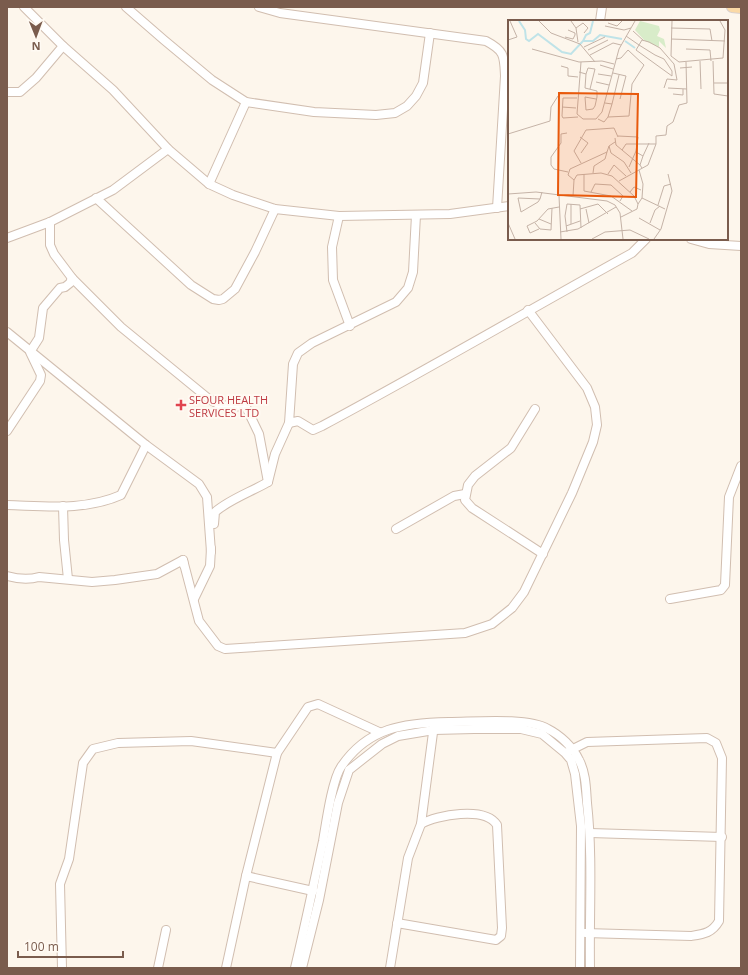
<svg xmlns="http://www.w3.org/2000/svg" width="748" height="975" font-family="'Open Sans',sans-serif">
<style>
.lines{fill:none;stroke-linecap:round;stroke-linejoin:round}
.minor-casing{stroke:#d1beb0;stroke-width:10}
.major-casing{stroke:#dad1cd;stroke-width:12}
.minor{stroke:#fff;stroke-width:8}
.major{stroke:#fbd9a5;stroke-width:10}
.health-dot{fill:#e0444e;stroke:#fffaf3;stroke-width:1.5}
.labels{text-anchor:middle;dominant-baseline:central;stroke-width:4;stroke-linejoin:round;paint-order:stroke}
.health-label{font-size:11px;fill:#be3a42;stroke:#fffaf3;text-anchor:start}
.inset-river{fill:none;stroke:#bfe3e8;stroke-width:2}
.inset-road{fill:none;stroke:#c5b3a7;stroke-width:1}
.view{fill:#e8590c;fill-opacity:0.15;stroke:#e8590c;stroke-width:2}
.inset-edge{fill:none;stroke:#7a5c4d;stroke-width:2}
</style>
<rect width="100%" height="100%" fill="#fdf6ec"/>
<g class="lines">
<defs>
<g id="minor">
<path d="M24,7l39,39 50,44 55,59 41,35 24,11 42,14 64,7 111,-2 59,-8"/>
<path d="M126,7l38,33 48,40 34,22 68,10 62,3 19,-2 12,-7 9,-10 7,-13 7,-50"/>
<path d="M259,7l21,6 206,28c19,10 18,15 19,35l-8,132"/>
<path d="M600,21l2,-14"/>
<path d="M7,92h13l16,-14 27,-32"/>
<path d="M209,184l37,-82"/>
<path d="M96,198l95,87 22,14 6,1 4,-1 12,-10 20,-37 20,-43"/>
<path d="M416,215l-3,57 -5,16 -12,14 -84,41 -14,10 -5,11 -4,59 9,-2 15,9 9,-4c105,-56 207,-116 310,-173l14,-14"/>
<path d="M339,216l-7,31 1,33 17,46"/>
<path d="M50,222v23l4,9 18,24 49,49 88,72 11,6 26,2 13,27 9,48"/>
<path d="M7,238l43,-16 63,-32 55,-41"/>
<path d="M691,239l18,5 32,2"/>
<path d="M7,332l139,113 53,39 8,13 4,55"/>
<path d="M535,409l-24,39 -36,28 -7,9 -3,15 7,8 71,46"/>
<path d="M7,431l33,-50 1,-6 -11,-23 9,-14 4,-30 17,-20 5,-1 5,-4 2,-5"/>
<path d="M7,505c38,1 78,6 114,-10l25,-50"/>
<path d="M63,506l1,34 4,39"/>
<path d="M214,524l1,-12c15,-13 36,-20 53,-30l7,-28 14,-31"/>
<path d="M396,529l58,-33 11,-2"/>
<path d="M183,560l16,61 19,25 7,3 240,-16 27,-9 20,-16 12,-16 48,-99 21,-51 4,-17 -2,-18 -8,-19 -59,-78"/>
<path d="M7,576c11,3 21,4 32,1l53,5 23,-2 42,-6 26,-14 1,5"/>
<path d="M194,599l16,-33 1,-18"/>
<path d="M670,599l51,-9 4,-5 4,-88 12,-31"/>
<path d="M569,751l18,-9 120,-4 9,5 6,15 -3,163c-7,12 -15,13 -28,15l-106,-3"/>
<path d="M421,824l13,-99"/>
<path d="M590,833l132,4"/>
<path d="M313,891l-67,-15 31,-123 31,-46 10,-3 61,28"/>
<path d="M62,968l-2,-84 9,-25 14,-96 10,-14 25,-6 73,-2 86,12"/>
<path d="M158,968l8,-38"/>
<path d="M226,968l20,-92"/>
<path d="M295,968c10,-42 19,-85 28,-127 3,-17 9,-61 18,-74 27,-40 63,-44 108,-45 25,0 78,-5 99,7 12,6 25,18 31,31 7,13 7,29 8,43 6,55 2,110 3,165"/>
<path d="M302,968l17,-68 19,-97 11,-33 33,-26 16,-8 36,-6 40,-1h47l21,5 23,19 6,7 4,14 6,52 -1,142"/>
<path d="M390,968l18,-110 13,-34c16,-9 64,-18 76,1l5,103 -1,8 -5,4 -99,-17"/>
</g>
<path id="major" d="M732,7l9,1"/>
</defs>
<use href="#minor" class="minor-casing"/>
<use href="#major" class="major-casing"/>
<use href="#minor" class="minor"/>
<use href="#major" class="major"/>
</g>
<path class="health-dot" d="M179 399h4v4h4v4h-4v4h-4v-4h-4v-4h4z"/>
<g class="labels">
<g class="health-label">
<text x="189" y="399">SFOUR HEALTH<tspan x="189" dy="13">SERVICES LTD</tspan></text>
</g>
</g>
<g transform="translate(508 20)">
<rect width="220" height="220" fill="#fdf6ec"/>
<path d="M132,1l19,5 1,4 -3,6 7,3 2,9 -7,-7v6l-14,-6 -10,-11z" fill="#d8ecc9"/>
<path class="inset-river" d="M11,1l6,9 1,9 3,2 9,-7 24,18 9,2 12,-13M85,1l-3,12 -4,2 -3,6h10l7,-6 22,4M117,21l10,7"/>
<path class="inset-road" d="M31,1l12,12 29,11 15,18M63,1l5,7 2,14M164,1l-1,35 8,6 44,-4 2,-28 -5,-9M100,3l9,3 5,-5M97,6l19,4 7,-2M68,8l7,-5 5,5 -4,5M163,8l39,1 2,12M125,11l11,10M118,16l13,9 16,10 9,4 8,12v5l-36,-26 6,-10 7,2 11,6 14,16 3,16 -10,-1 -3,9M57,17l8,2 2,-4v-2l-7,-3M163,19l54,2M0,20l9,-3 -7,-16M76,27l21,-10M24,29l47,13 23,-1 12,3M178,29l24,1 1,11M80,30l20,-10M82,35l23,-12 8,2M192,41l1,28M205,41l1,33 14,2M73,42l-4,52 6,5h13l6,-7 17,-63 16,-28M92,45l13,4M53,46l7,2v8l10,1M172,48l12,-1M71,52l7,2 -1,14 12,3v6l-2,9 -2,3 -7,1 -1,-13 11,2M105,53l13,3 -6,23M78,54l2,-6 7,1 -5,20M90,54l13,2M88,62l13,3M206,63h14M160,68l19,1M165,74l10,1v-6M69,78h-14l-1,18 1,2 15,-1M104,84l7,-29M54,87l14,1M100,97l21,-1 3,-32 12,-19 -16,-15 -7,8 -5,1M90,99l6,3 4,-5 4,-13 -7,-1M59,113l-6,1v9l-10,14v8l3,4 14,3M0,114l42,-13 1,-14 7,-11M110,116l20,1 -2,14 -7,16M72,117l8,6 -7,10M107,118l1,7 24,20M148,124v-8l10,-1 1,-9 6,-4 6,-17 8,-2 -1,-41M101,126l2,7 13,9 7,11M99,132l2,-6 6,-4M128,132l7,4 -3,9 2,3M135,136l6,-13M73,143l-7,-12 12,-21 28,-2 4,9M76,154v17l27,5 21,15M100,154l6,-9 12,11M66,160l-6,-5 2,-6 37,-17 -2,7 -11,7 -1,7M111,161l29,-16 8,-21h-30l-4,6M83,172l4,-8 16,1 12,11 -3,5M122,172l4,-5 7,3M0,174l28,-2 71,9 8,4 5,8 3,26M51,176l2,43M65,176l1,-16 3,-5 24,-2 11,3 22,20 4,8 -1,5 -16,8M134,178l23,11M32,179l-22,-1 3,14 17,-10 2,-3 2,-7M130,184l4,-6 1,-14 -4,-14M150,185l6,-19 7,-2M72,189l18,-5 10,10M78,189l3,14M131,198l21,12M31,199l12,5M0,203l7,16M27,203l5,6 11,1 1,-22M142,203l5,-13 5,-4M63,204v-20M58,206l14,-5M31,209l-9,4 -3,-7 10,-5 11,-12 11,-2M52,212l18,-3 38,-22M59,212l-2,-16 2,-12 13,1 1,23M84,219l13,-7 25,-2 19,9M146,219l7,-10 11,-38 -4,-17"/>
<path class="view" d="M51,73l79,1 -2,103 -78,-2z"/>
<rect width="220" height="220" class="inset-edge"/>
</g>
<rect width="748" height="975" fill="none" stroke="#7a5c4d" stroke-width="16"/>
<g transform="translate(36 36) rotate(179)" stroke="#fffaf3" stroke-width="3" paint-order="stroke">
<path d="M0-3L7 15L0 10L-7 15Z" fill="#7a5c4d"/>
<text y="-6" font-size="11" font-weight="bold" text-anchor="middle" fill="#7a5c4d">N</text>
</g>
<path d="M18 951v6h105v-6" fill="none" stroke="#7a5c4d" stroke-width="2"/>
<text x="24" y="951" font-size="12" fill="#7a5c4d" stroke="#fffaf3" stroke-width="3" paint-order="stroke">100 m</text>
</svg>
